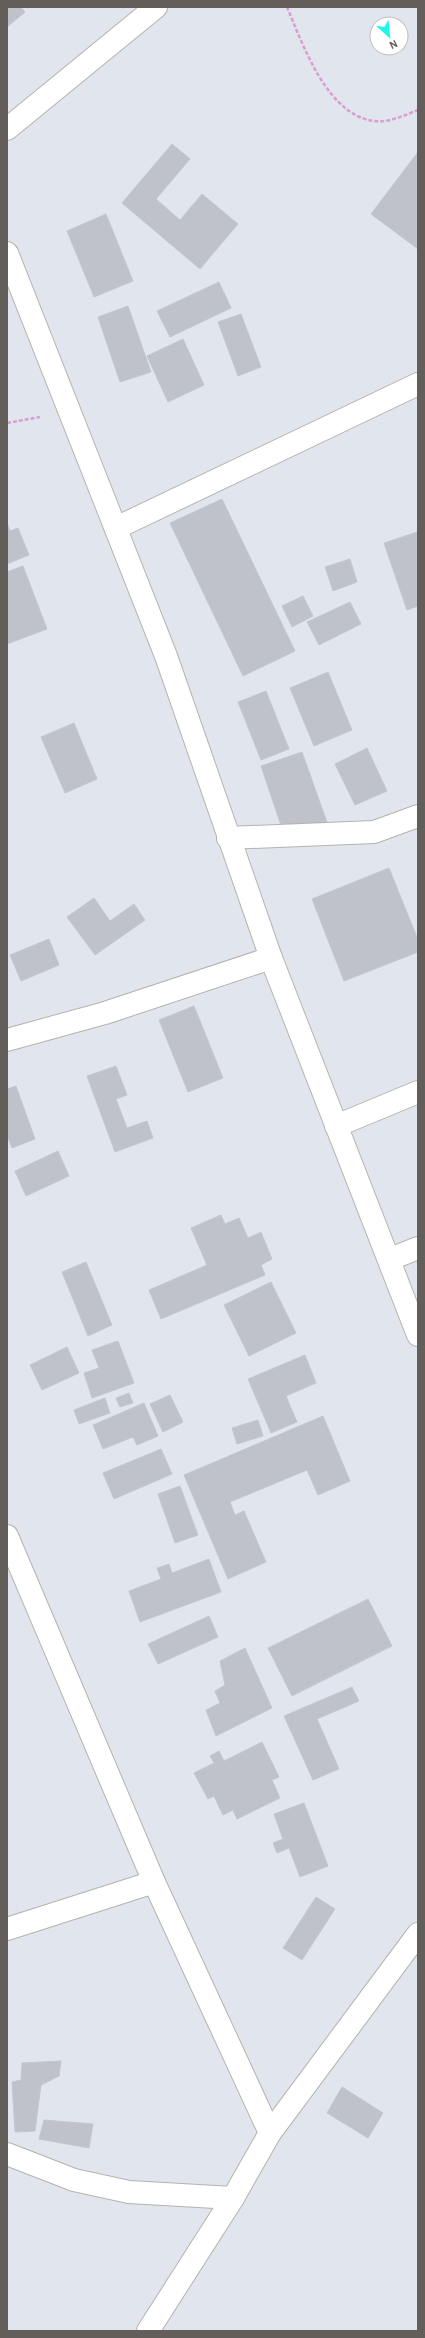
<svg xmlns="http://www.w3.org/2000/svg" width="425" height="2338" font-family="'Alegreya Sans',sans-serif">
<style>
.building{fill:#bfc3c9;stroke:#bfc8d3}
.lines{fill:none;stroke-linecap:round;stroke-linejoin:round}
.street-casing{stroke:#b6b2ad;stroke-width:24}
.secondary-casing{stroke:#b8b3ae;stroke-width:24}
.path{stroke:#db9ed3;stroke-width:2.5;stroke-dasharray:4 2;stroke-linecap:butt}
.street{stroke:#fff;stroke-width:22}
.secondary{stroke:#fff;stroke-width:22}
</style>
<rect width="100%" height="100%" fill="#e1e6ee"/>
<g class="building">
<path d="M7,7h14l4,5 -18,15z"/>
<path d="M172,144l18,15 -34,40 24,21 22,-26 36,30 -38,45 -78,-66z"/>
<path d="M418,152v97l-47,-35z"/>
<path d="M106,214l27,67 -39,16 -27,-66z"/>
<path d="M219,282l12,26 -61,29 -13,-26z"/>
<path d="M128,306l23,66 -31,10 -22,-65z"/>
<path d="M241,314l20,53 -23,9 -20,-54z"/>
<path d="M183,339l21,46 -36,17 -21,-46z"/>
<path d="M222,499l73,152 -52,25 -73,-153z"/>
<path d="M7,523l3,8 8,-3 11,27 -22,9z"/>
<path d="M417,532l1,74 -11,4 -23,-67z"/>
<path d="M350,559l7,23 -24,9 -8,-24z"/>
<path d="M23,566l24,63 -40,15v-72z"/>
<path d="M303,596l10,20 -21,11 -10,-21z"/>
<path d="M350,602l11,22 -42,21 -12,-23z"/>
<path d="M328,672l24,58 -38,16 -24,-58z"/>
<path d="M266,691l23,58 -28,11 -23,-58z"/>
<path d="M74,723l23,56 -32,14 -24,-56z"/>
<path d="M367,748l20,43 -32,14 -20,-41z"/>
<path d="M302,752l26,73 -42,15 -25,-74z"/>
<path d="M389,868l29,72v12l-74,29 -32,-82z"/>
<path d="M94,898l16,23 24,-17 11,16 -50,35 -28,-38z"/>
<path d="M49,939l10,26 -38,16 -11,-26z"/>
<path d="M194,1006l29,72 -35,14 -29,-72z"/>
<path d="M116,1066l11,29 -11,4 11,29 20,-7 6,17 -38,14 -28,-76z"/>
<path d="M16,1086l19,53 -23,9 -5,-13v-46z"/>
<path d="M58,1151l11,25 -43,20 -11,-25z"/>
<path d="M221,1215l4,9 14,-6 9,20 13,-6 11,27 -11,6 4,10 -104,44 -12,-29 58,-25 -16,-37z"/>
<path d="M86,1262l26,63 -24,11 -26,-64z"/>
<path d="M271,1282l25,51 -47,23 -25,-51z"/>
<path d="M118,1341l16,42 -42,15 -8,-25 15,-5 -7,-18z"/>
<path d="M67,1347l12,26 -37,17 -12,-25z"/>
<path d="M305,1355l11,28 -30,13 11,26 -26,11 -23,-54z"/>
<path d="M129,1393l4,10 -13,4 -4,-9z"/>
<path d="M170,1395l13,27 -20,10 -13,-28z"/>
<path d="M105,1398l5,15 -31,11 -5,-14z"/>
<path d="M144,1403l14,33 -21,9 -4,-8 -30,12 -10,-24z"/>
<path d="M323,1416l27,65 -32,14 -11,-25 -77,32 5,13 9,-4 22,51 -38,17 -44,-104z"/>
<path d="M258,1420l5,16 -26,8 -5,-16z"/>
<path d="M161,1449l11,25 -58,25 -11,-26z"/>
<path d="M180,1486l18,49 -23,8 -17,-49z"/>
<path d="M209,1559l12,33 -81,30 -11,-31 32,-12 -4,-11 12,-4 3,9z"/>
<path d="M368,1599l24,47 -100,50 -24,-48z"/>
<path d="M209,1616l9,21 -60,27 -10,-20z"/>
<path d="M245,1648l27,60 -56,28 -10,-26 14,-7 -5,-12 10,-6 -5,-24z"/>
<path d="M352,1687l7,14 -42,18 22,50 -26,11 -29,-64z"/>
<path d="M262,1742l17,35 -7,3 8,18 -43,21 -4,-9 -10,5 -9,-19 -6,3 -14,-26 20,-10 -4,-7 9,-5 5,10z"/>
<path d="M304,1803l24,63 -28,11 -11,-29 -12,5 -4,-10 10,-4 -9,-25z"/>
<path d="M316,1897l19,12 -33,51 -19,-12z"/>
<path d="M61,2061l-2,15 -18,9 -6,46 -20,1 -3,-50 9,-2 1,-17z"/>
<path d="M342,2087l41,26 -15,25 -41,-25z"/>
<path d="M44,2120l49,4 -4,24 -50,-9z"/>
</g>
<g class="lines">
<defs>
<g id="street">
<path d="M7,129l149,-122"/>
<path d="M116,528l302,-144"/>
<path d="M228,838l146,-6 44,-16"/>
<path d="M7,1040l98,-27 166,-55"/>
<path d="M336,1126l82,-34"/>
<path d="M390,1259l28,-11"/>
<path d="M7,1536l147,346 116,251"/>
<path d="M7,1929l147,-47"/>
<path d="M7,2154l67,26 55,12 104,6"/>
<path d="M148,2331l85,-133 37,-65 148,-199"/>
</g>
<path id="secondary" d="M7,253l159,403 105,302 147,377"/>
</defs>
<use href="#street" class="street-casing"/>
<use href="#secondary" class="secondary-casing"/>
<g class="path">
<path d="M287,7c16,38 40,108 87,114 15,2 31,-6 44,-11"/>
<path d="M7,423l33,-6"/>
</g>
<use href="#street" class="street"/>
<use href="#secondary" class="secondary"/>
</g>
<rect width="425" height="2338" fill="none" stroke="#645e5a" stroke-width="16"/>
<g transform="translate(389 36) rotate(153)"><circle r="19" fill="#ffffff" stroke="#c1bfbd"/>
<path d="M0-3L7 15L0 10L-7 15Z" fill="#1ff6ea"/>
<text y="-6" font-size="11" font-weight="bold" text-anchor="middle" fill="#645e5a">N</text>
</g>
</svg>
